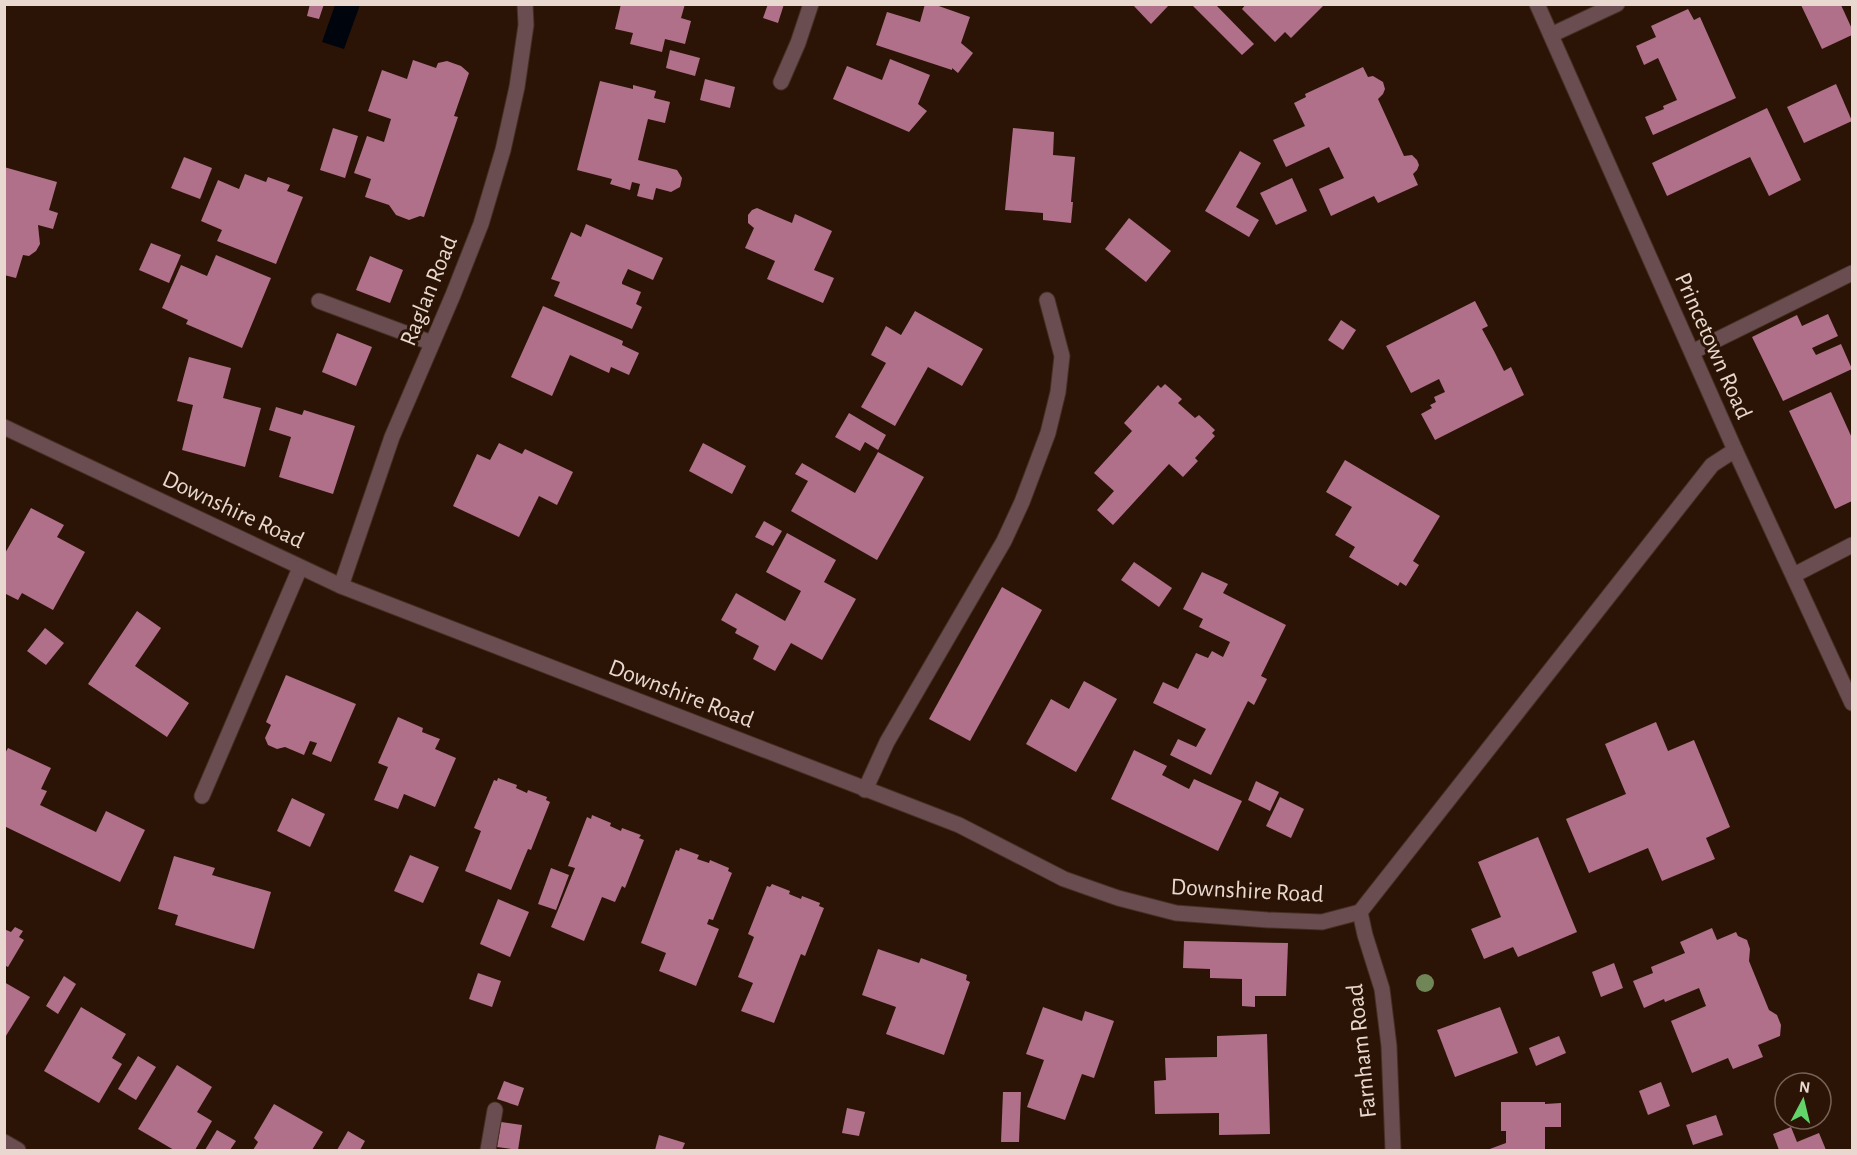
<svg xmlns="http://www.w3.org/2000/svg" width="1857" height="1155" font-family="'Alegreya Sans',sans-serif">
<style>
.water{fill:#00050d}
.building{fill:#b0708a}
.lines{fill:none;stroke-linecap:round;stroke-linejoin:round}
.minor-casing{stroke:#462f22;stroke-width:17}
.minor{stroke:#694d50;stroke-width:15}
.tree{fill:#708656}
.labels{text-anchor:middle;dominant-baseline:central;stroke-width:6;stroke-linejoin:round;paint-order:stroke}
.street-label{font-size:24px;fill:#e9d8cf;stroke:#2b1406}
</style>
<rect width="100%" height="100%" fill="#2b1406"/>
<path class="water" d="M335,5h25l-16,44 -22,-7z"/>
<g class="building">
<path d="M310,4h14l-5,15 -12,-3z"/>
<path d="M621,4h64l-4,14 10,3 -6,23 -20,-5 -3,13 -32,-8 3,-11 -18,-4z"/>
<path d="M768,4h16l-6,19 -15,-5z"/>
<path d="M925,4h8l37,13 -9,26 12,10 -15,20 -6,-5v2l-76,-25 11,-33 33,10z"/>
<path d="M1132,4h38l-19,20z"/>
<path d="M1191,4h24l39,40 -12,11z"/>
<path d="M1246,4h79l-34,34 -6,-6 -10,10 -33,-33z"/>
<path d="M1801,5h40l11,24v6l-30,14z"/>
<path d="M1688,9l6,11 6,-3 36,81 -83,37 -8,-18 19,-8 -1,-3 14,-6 -19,-42 -14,7 -8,-19 20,-9 -5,-11z"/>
<path d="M670,50l30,8 -5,18 -29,-8z"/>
<path d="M890,59l40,16 -12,29 9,7 -18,21 -76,-33 14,-33 35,14z"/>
<path d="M413,60l23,8 2,-5 9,-2 14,5 8,7 -15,43 4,1 -34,100 -4,-1 -11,4 -13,-5 -7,-10 -24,-8 6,-18 -17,-6 13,-37 17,6 7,-23 -23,-8 14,-41 25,9z"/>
<path d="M1363,67l5,10 5,-1 10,6 2,7 -2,5 -5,5 26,57 8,-1 5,5 2,5 -2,5 -4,4 5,11 -40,18 -4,-7 -43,20 -12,-27 25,-11 -15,-31 -43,20 -13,-27 32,-14 -11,-23 12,-6 -1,-3z"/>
<path d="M705,79l30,8 -5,21 -30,-8z"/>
<path d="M600,81l33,8v-4l23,6 -2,7 16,4 -5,21 -17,-4 -10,41 39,10 5,8 -2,9 -9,5 -15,-4 -3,12 -16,-4 3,-12 -8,-2 -2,8 -20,-6 2,-5 -35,-9z"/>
<path d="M1836,84l16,37 -48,22 -17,-36z"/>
<path d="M1767,108l34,72 -32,16 -19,-39 -83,39 -15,-33z"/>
<path d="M333,128l25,8 -13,42 -25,-8z"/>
<path d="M1013,128l41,4 -1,23 22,2 -4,45h2l-2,21 -28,-3v-7l-38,-3z"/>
<path d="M1240,151l21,12 -25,44 23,13 -10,17 -44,-26z"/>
<path d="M184,157l28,11 -12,31 -29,-11z"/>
<path d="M4,167l53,15 -8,28 9,3 -5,16 -15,-4 2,19 -4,7 -7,5 -6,-1 -7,23 -12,-3z"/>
<path d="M245,174l21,8 2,-5 22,8 -3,6 16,6 -27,67 -59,-23 5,-11 -21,-9 17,-41 21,9z"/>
<path d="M1292,178l15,33 -31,14 -16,-32z"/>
<path d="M757,208l35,15 3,-9 37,17 -18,39 20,8 -11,25 -56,-24 8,-18 -30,-13 9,-20 -6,-5v-8l4,-5z"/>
<path d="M1129,218l42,33 -25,31 -41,-33z"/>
<path d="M586,224l77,34 -10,22 -25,-11 -6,13v2l19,8 -5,12 6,3 -10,22 -78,-33 6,-14 -9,-3 20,-47 10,5z"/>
<path d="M151,243l30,12 -12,28 -30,-13z"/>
<path d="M216,255l55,23 -29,70 -56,-24 2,-4 -26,-12 19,-43 26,11z"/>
<path d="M370,256l33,14 -13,33 -34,-13z"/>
<path d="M1475,301l13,25 -6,3 12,22 10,20 7,-4 13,28 -89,45 -14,-26 11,-6 -2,-3 6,-3 -2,-5 11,-5 -6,-13 -28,14 -25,-47z"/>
<path d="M543,306l80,35 -1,4 17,8 -10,22 -18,-8 -2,6 -39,-18 -18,41 -41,-19z"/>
<path d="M915,311l68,38 -21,37 -34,-19 -33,59 -34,-19 25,-44 -15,-8 15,-29 15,9z"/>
<path d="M1828,314l10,22 -26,12 4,7 25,-11 11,25 -69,32 -31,-64 45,-22 5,11z"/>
<path d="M1341,320l15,10 -13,20 -15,-10z"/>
<path d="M337,333l35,14 -16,39 -34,-14z"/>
<path d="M189,357l42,11 -8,30 38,10 -16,59 -63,-17 11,-45 -16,-4z"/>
<path d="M1165,384l17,15 -4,4 17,15 4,-3 16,15 -3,3 3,3 -20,22 3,3 -15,16 -14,-13 -56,61 -16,-15 17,-19 -20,-18 38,-42 -8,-8 34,-38 3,3z"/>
<path d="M1831,392l21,46v63l-17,8 -46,-98z"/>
<path d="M276,407l26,8 2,-5 51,16 -22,68 -54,-17 12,-40 -22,-7z"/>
<path d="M849,413l37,22 -8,15 -13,-8 -5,9 -25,-14z"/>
<path d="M499,443l23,11 3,-5 48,23 -16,33 -18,-9 -20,41 -66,-31 24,-52 13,6z"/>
<path d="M703,443l43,23 -14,28 -43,-23z"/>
<path d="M878,452l46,25 -47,83 -86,-49 17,-30 -13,-7 7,-11 53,30z"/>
<path d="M1345,460l95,56 -27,45 6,4 -13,21 -6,-4 -2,4 -49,-29 6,-10 -20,-12 17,-28 -26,-15z"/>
<path d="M31,508l33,17 -7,12 28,15 -32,58 -31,-17 -4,7 -14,-7v-38z"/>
<path d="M764,521l18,10 -9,15 -18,-9z"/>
<path d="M787,533l49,27 -12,22 32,17 -34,61 -31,-17 -16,28 -22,-12 6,-13 -24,-13 2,-4 -16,-9 15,-27 49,28 16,-30 -35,-19z"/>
<path d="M1134,562l38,26 -13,19 -38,-27z"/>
<path d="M1202,572l26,12 -5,9 63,32 -25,51 6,3 -13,26 -6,-4 -37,74 -41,-20 8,-16 18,8 10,-18 -53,-26 10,-21 15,7 18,-36 12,5 4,-7 11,6 7,-15 -31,-15 4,-8 -20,-10z"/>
<path d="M1002,587l40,23 -72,131 -41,-22z"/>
<path d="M137,611l24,17 -26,38 54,37 -22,34 -79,-53z"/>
<path d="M45,628l19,15 -18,22 -19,-14z"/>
<path d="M286,675l70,29 -25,58 -19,-8 5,-11 -7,-2 -6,14 -19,-8 -8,2 -9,-4 -3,-7 6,-13 -5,-3z"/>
<path d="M1084,681l33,18 -41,73 -50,-28 25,-45 18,10z"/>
<path d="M398,717l25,11 -1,4 18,7 -5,10 21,9 -21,49 -31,-13 -6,15 -24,-9 14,-33 -10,-4z"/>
<path d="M1656,722l12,29 26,-11 36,87 -24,11 9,21 -53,22 -14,-33 -59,25 -23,-54 60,-25 -21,-50z"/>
<path d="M8,748l43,20 -10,21 6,2 -7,14 56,27 10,-21 39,19 -25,52 -116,-56v-71z"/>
<path d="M1134,750l33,16 -5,9 27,14 5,-10 48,22 -24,50 -107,-52z"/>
<path d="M498,778l19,7 -1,3 11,5 1,-3 19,7 -1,3 4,2 -19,48 -3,-1 -17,41 -46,-19 16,-40 -7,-3 20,-48 3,1z"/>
<path d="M1256,781l23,11 -9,19 -22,-11z"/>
<path d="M1280,797l24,12 -13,29 -25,-12z"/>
<path d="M292,798l33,16 -15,33 -33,-16z"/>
<path d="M592,815l19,8 -1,3 11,5 1,-3 19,7 -2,3 5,2 -19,48 -3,-2 -7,16 -13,-5 -18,44 -33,-14 24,-59 -7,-2 19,-49 4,2z"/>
<path d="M1538,837l39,95 -59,25 -5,-10 -29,12 -13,-30 30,-12 -23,-55z"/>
<path d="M680,848l19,7 -2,4 12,4 1,-3 19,8 -1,3 4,2 -19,47 -4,-1 -2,5 12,5 -23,57 -37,-15 7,-18 -25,-10 35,-93 3,1z"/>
<path d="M410,855l29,12 -16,36 -29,-12z"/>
<path d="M174,856l41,12 -3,7 59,17 -17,57 -79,-24 3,-10 -20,-6z"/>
<path d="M551,868l18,7 -13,35 -18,-6z"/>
<path d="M772,884l18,7 -1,3 12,5 1,-3 18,7 -1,3 5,2 -19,48 -4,-2 -27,69 -33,-12 12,-28 -15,-6 16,-40 -6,-3 19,-48 3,1z"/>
<path d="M498,899l31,13 -19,45 -30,-13z"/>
<path d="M15,927l8,4 -4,6 5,3 -16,27 -4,-2v-36l7,3z"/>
<path d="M1712,928l5,12 19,-8 2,4 9,4 3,9 -1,12 20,49 8,5 4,10 -1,11 -22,9 5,12 -30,12 -5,-11 -36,15 -21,-52 35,-15 -7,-18 -34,14 -1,-3 -20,9 -11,-27 20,-8 -2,-6 34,-14 -5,-11z"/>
<path d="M1184,941l104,2 -2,53h-31v11l-13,-1v-27l-32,-1v-9l-27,-1z"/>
<path d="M878,949l41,14 2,-5 46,17 -1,5 4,2 -26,73 -58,-21 10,-27 -34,-12z"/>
<path d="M1614,963l9,25 -22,9 -9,-25z"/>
<path d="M478,973l23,8 -9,26 -23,-8z"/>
<path d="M64,976l12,8 -18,30 -12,-8z"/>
<path d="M4,982l26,15 -26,42z"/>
<path d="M81,1007l45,27 -14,24 10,6 -23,39 -55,-32z"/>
<path d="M1043,1007l39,14 3,-10 29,10 -20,57 -12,-4 -17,46 -38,-13 17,-47 -18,-6z"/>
<path d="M1500,1007l18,46 -63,24 -18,-47z"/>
<path d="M1267,1034l3,100 -51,1v-22l-64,1 -1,-33 12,-1 -1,-22 52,-1v-21z"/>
<path d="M1559,1036l7,17 -30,13 -7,-18z"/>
<path d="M138,1056l18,11 -20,33 -18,-11z"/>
<path d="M177,1065l35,22 -15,25 15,9 -17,29h-21l-36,-21z"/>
<path d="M504,1081l20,7 -6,18 -21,-7z"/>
<path d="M1661,1082l9,24 -22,9 -9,-24z"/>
<path d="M1003,1092h18l-2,50h-18z"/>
<path d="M1501,1102h44v2l16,-1v24h-16v23h-58l19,-7v-12h-5z"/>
<path d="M274,1104l49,28 -11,18h-59l5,-8 -4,-4z"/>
<path d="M847,1108l18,4 -6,24 -17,-3z"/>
<path d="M1716,1115l7,20 -30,10 -7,-20z"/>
<path d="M501,1122l21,3 -4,25 -21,-3z"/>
<path d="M1791,1127l6,15 22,-9 7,17h-47l-6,-16z"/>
<path d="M217,1130l19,11 -6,9h-25z"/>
<path d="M348,1131l17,10 -5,9h-23z"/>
<path d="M659,1135l26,8 -3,7h-27z"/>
</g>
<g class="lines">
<defs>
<g id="minor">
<path d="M1537,4l198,446 117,253"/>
<path d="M1551,35l66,-31"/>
<path d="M781,82l17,-39 13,-39"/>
<path d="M319,301l113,42"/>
<path d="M1692,352l160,-79"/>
<path d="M4,427l337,159 618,239 105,54 54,19 58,15 92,7 54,2 38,-10"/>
<path d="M1794,575l58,-30"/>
<path d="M341,586l51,-149 61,-142 28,-71 22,-74 14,-63 9,-62 -1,-21"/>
<path d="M865,790l22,-48 117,-201 18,-39 26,-69 10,-41 4,-36 -15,-56"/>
<path d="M202,796l98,-228"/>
<path d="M1360,912l352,-447 23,-15"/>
<path d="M1360,912l5,23 17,54 7,57 4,104"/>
<path d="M4,1142l14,8"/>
<path d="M488,1150l7,-40"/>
</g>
</defs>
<use href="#minor" class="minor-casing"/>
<use href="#minor" class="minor"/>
</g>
<circle class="tree" cx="1425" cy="983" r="9"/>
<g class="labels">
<g class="street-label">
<text transform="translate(429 291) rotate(-68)">Raglan Road</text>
<text transform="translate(1713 346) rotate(66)">Princetown Road</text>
<text transform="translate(233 510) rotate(25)">Downshire Road</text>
<text transform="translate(681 694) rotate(21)">Downshire Road</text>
<text transform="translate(1247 891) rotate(3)">Downshire Road</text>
<text transform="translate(1362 1051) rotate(-96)">Farnham Road</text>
</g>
</g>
<rect width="1857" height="1155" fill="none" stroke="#e9d8cf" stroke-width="12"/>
<g transform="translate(1803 1101) rotate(7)"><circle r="28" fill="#2b1406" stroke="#776256" stroke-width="1.5"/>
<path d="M0-4.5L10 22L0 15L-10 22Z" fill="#62d469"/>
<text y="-9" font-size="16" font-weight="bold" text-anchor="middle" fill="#e9d8cf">N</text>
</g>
</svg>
